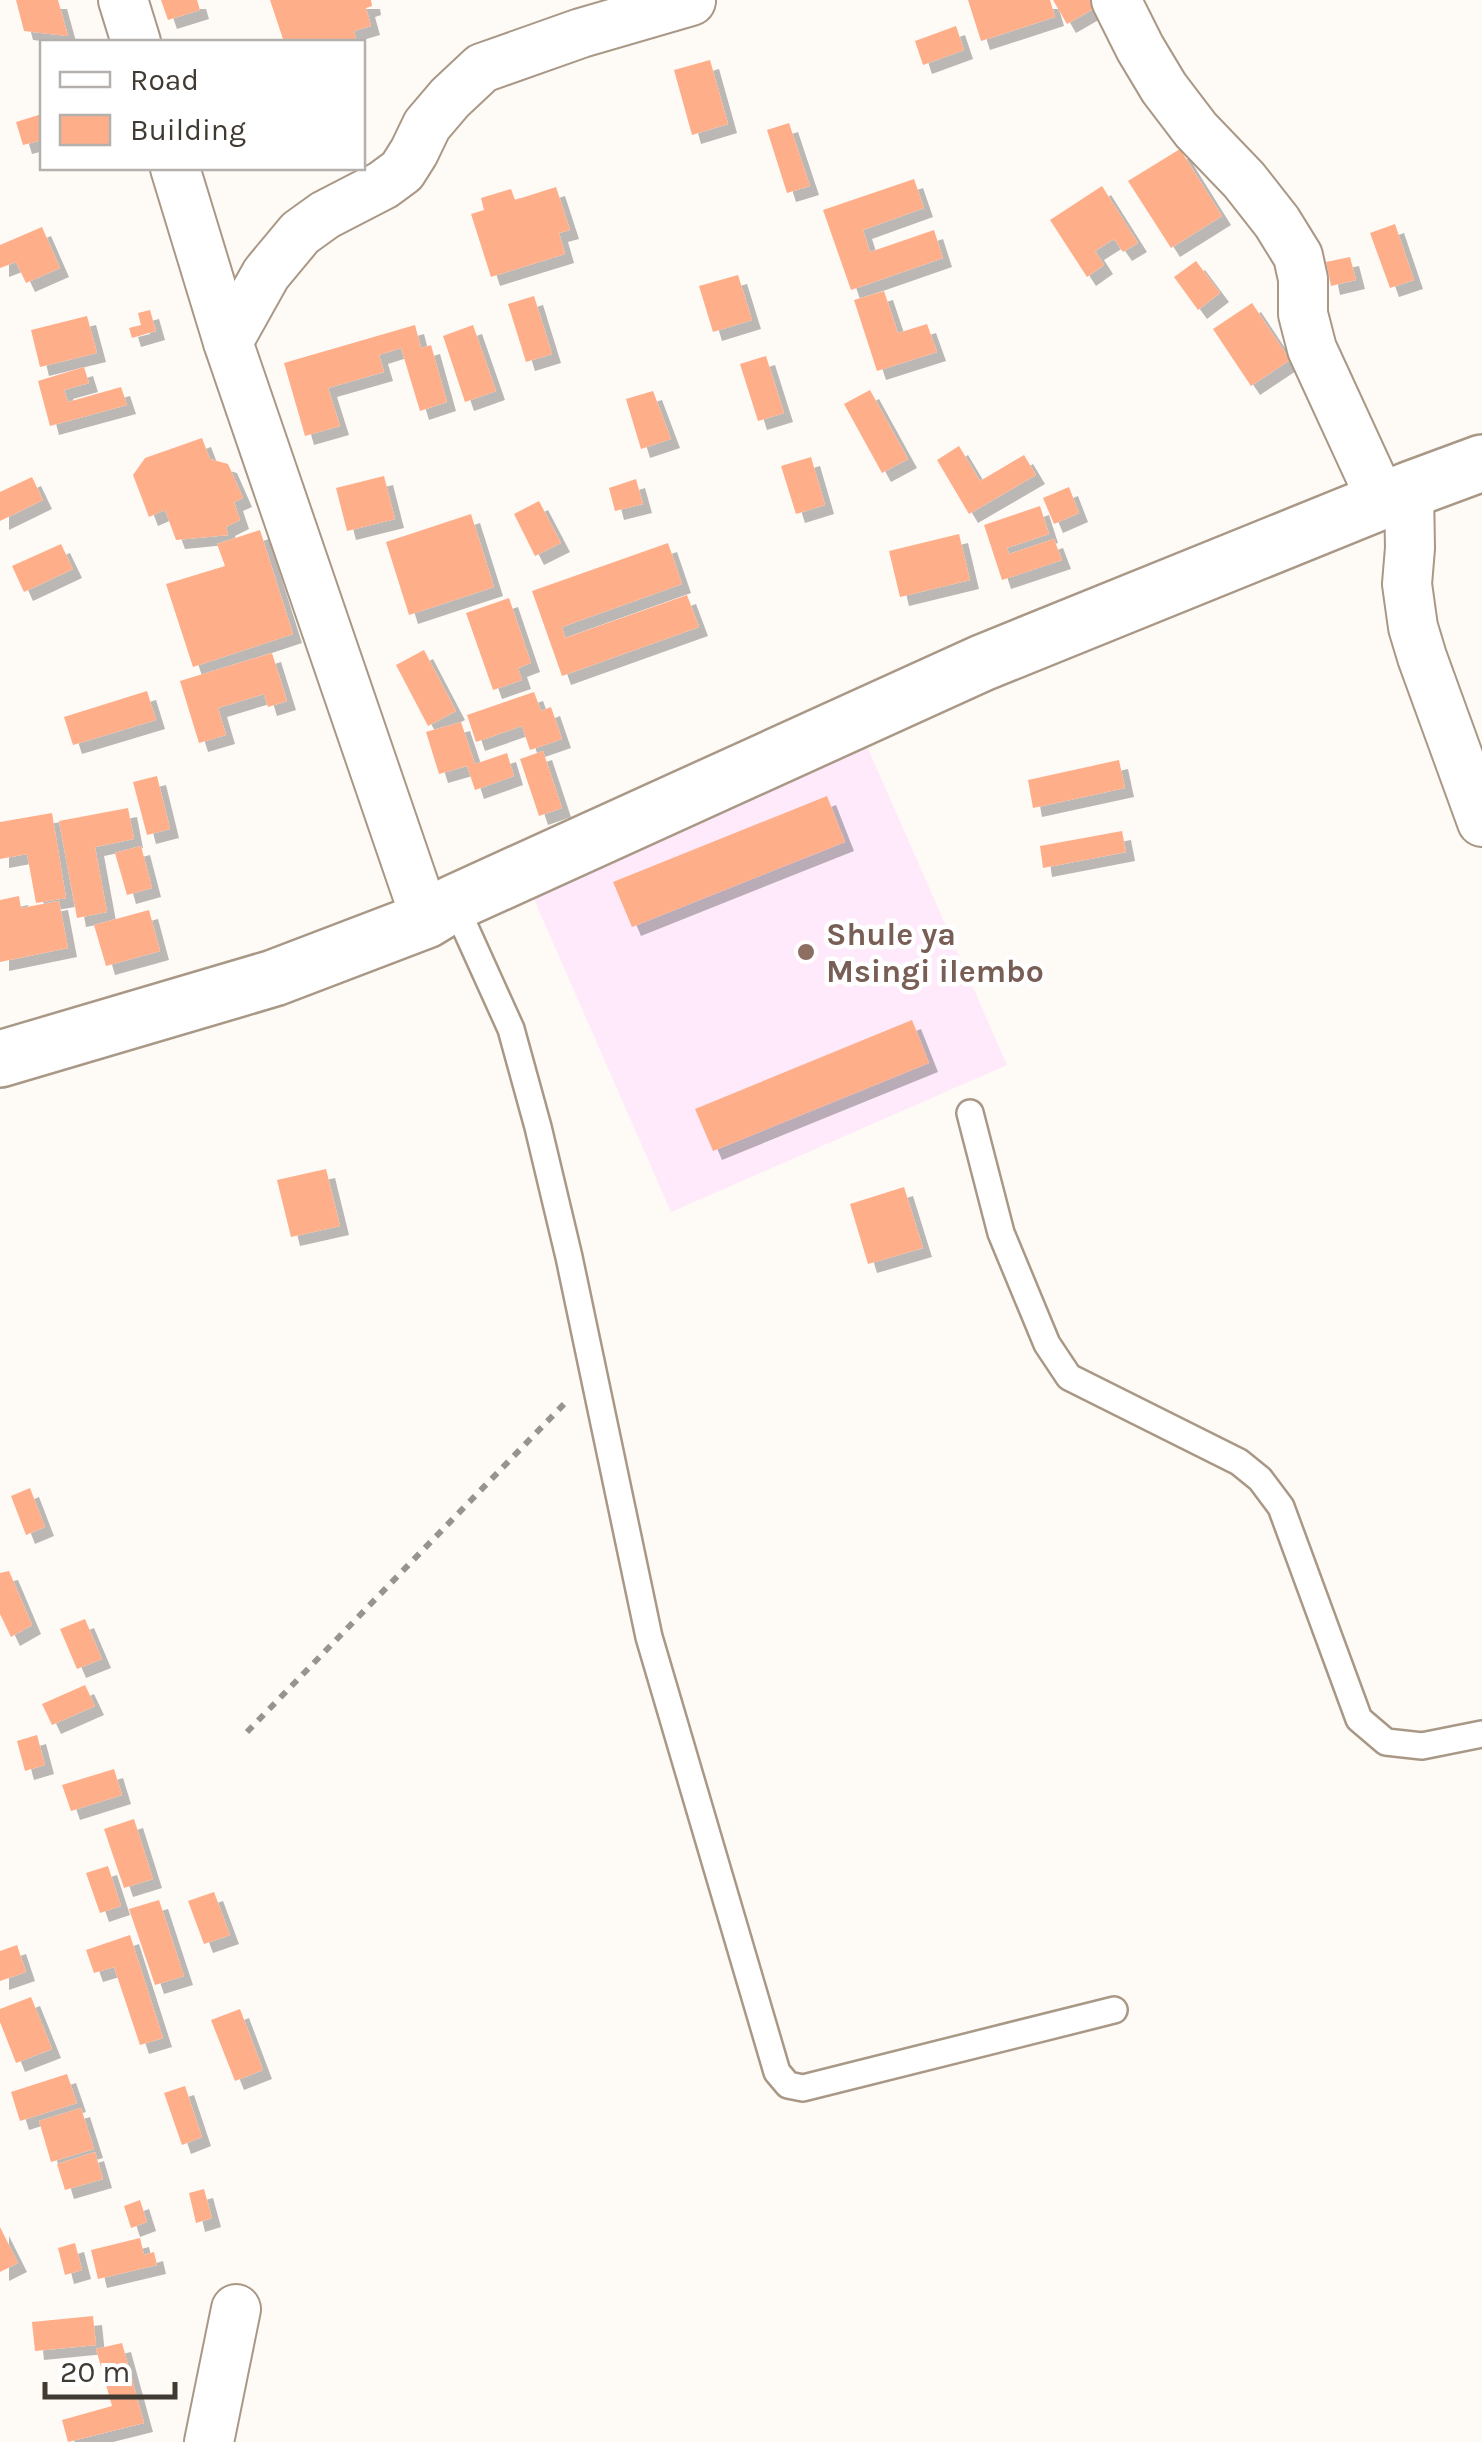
<svg xmlns="http://www.w3.org/2000/svg" width="1482" height="2442" font-family="Karla,sans-serif">
<style>
.education{fill:#feeafa}
.building{fill:#ffae8a;filter:url(#shadow)}
.lines{fill:none;stroke-linecap:round;stroke-linejoin:round}
.lane-casing{stroke:#a99886;stroke-width:30}
.street-casing{stroke:#a99886;stroke-width:52}
.secondary-casing{stroke:#a99886;stroke-width:60}
.path{stroke:#99938e;stroke-width:6;stroke-dasharray:8 8;stroke-linecap:butt}
.lane{stroke:#fff;stroke-width:25}
.street{stroke:#fff;stroke-width:48}
.secondary{stroke:#fff;stroke-width:55}
.education-dot{fill:#8d6e63;stroke:#fff;stroke-width:4}
.labels{text-anchor:middle;dominant-baseline:central;stroke-width:9;stroke-linejoin:round;paint-order:stroke}
.education-label{font-size:32px;font-weight:bold;fill:#785e54;stroke:#fff;text-anchor:start}
</style>
<defs>
<filter id="shadow"><feDropShadow dx="9" dy="9" stdDeviation="0" flood-color="#0004"/></filter>
</defs>
<rect width="100%" height="100%" fill="#fefaf6"/>
<path class="education" d="M866,744l141,321 -336,147 -141,-322z"/>
<g class="building">
<path d="M16,0h42l10,36 -44,-5z"/>
<path d="M161,0h36l3,10 -32,10z"/>
<path d="M270,0h101l1,6 -6,2 5,18 -17,5 3,11h-73z"/>
<path d="M968,0h82l5,17 -74,24z"/>
<path d="M1053,0h44l3,5 -33,19z"/>
<path d="M956,26l8,24 -41,15 -8,-24z"/>
<path d="M710,60l18,64 -36,11 -18,-65z"/>
<path d="M42,114v26l-19,5 -7,-23z"/>
<path d="M789,123l21,63 -23,7 -20,-63z"/>
<path d="M1180,149l42,67 -51,32 -43,-67z"/>
<path d="M914,179l10,29 -61,22 7,22 64,-22 9,28 -92,32 -28,-80z"/>
<path d="M1102,186l36,57 -15,9 -9,-13 -19,12 9,14 -17,12 -37,-57z"/>
<path d="M556,187l14,43 -11,3 6,21 -74,23 -20,-63 13,-4 -3,-12 30,-9 4,11z"/>
<path d="M1395,224l19,56 -24,8 -20,-55z"/>
<path d="M42,227l18,41 -34,15 -10,-21 -16,6v-23z"/>
<path d="M1350,257l6,23 -25,6 -5,-24z"/>
<path d="M1196,261l24,32 -22,17 -24,-33z"/>
<path d="M738,275l14,45 -39,12 -14,-46z"/>
<path d="M884,291l14,42 29,-9 10,28 -60,19 -23,-71z"/>
<path d="M534,296l18,58 -26,8 -18,-58z"/>
<path d="M1252,303l38,57 -39,26 -38,-57z"/>
<path d="M150,310l6,21 -24,7 -3,-10 12,-3 -3,-12z"/>
<path d="M87,316l10,37 -57,14 -9,-37z"/>
<path d="M415,325l6,23 10,-3 16,57 -27,9 -19,-63 -22,7 5,17 -56,16 12,38 -35,10 -21,-73z"/>
<path d="M473,325l23,66 -31,11 -22,-66z"/>
<path d="M766,356l18,57 -26,8 -18,-57z"/>
<path d="M84,367l5,16 -25,7 4,12 53,-15 6,18 -77,21 -12,-45z"/>
<path d="M870,390l38,69 -26,14 -38,-69z"/>
<path d="M653,391l18,48 -30,10 -15,-50z"/>
<path d="M202,438l8,21 18,5 15,34 -9,4 6,18 -14,7 2,8 -52,5 -11,-30 -16,7 -16,-42 12,-17z"/>
<path d="M959,446l21,35 44,-26 12,20 -67,39 -32,-54z"/>
<path d="M811,457l14,48 -29,9 -15,-48z"/>
<path d="M384,476l11,43 -48,12 -11,-43z"/>
<path d="M32,477l11,23 -43,21v-29z"/>
<path d="M636,479l7,25 -28,7 -6,-23z"/>
<path d="M1069,487l10,26 -25,11 -11,-26z"/>
<path d="M539,501l22,42 -26,13 -21,-42z"/>
<path d="M1040,506l9,28 -42,14 2,6 45,-15 8,21 -60,20 -18,-55z"/>
<path d="M471,514l23,73 -85,28 -23,-73z"/>
<path d="M260,530l33,104 -100,33 -27,-83 59,-18 -8,-22z"/>
<path d="M959,534l11,46 -70,17 -11,-46z"/>
<path d="M668,543l14,41 -120,43 3,11 122,-43 12,32 -137,49 -30,-85z"/>
<path d="M61,544l12,25 -49,23 -12,-26z"/>
<path d="M509,598l22,65 -13,5 4,12 -29,10 -27,-77z"/>
<path d="M424,650l32,61 -28,15 -32,-61z"/>
<path d="M272,653l15,48 -19,6 -4,-13 -46,14 8,27 -27,8 -19,-62z"/>
<path d="M147,691l9,29 -83,25 -9,-28z"/>
<path d="M534,692l7,19 10,-4 11,32 -32,11 -8,-24 -46,16 -9,-27z"/>
<path d="M461,722l14,42 32,-11 7,23 -39,14 -8,-24 -28,8 -13,-42z"/>
<path d="M543,751l19,57 -23,8 -19,-57z"/>
<path d="M1119,760l6,28 -92,20 -5,-28z"/>
<path d="M157,776l13,53 -23,6 -14,-53z"/>
<path d="M827,796l18,46 -213,85 -19,-45z"/>
<path d="M128,808l6,31 -39,8 12,65 -30,6 -18,-97z"/>
<path d="M52,813l14,85 -30,5 -9,-49 -27,5v-37z"/>
<path d="M1122,831l4,21 -83,16 -3,-22z"/>
<path d="M141,846l11,42 -25,7 -12,-42z"/>
<path d="M19,896l2,12 38,-7 9,47 -68,14v-62z"/>
<path d="M149,910l11,41 -54,15 -12,-41z"/>
<path d="M912,1020l17,43 -216,88 -18,-42z"/>
<path d="M326,1169l14,57 -49,11 -14,-57z"/>
<path d="M904,1187l19,61 -55,16 -18,-60z"/>
<path d="M30,1488l15,39 -19,8 -15,-39z"/>
<path d="M9,1571l23,54 -21,12 -11,-23v-41z"/>
<path d="M85,1619l17,40 -25,10 -17,-40z"/>
<path d="M85,1685l10,21 -43,19 -10,-21z"/>
<path d="M37,1735l8,30 -20,6 -8,-30z"/>
<path d="M114,1769l8,26 -51,16 -9,-26z"/>
<path d="M134,1819l19,60 -29,9 -20,-59z"/>
<path d="M108,1866l13,40 -21,7 -14,-40z"/>
<path d="M214,1892l16,43 -26,9 -16,-43z"/>
<path d="M159,1900l25,76 -29,9 -26,-76z"/>
<path d="M130,1935l33,103 -23,7 -26,-78 -20,6 -8,-23z"/>
<path d="M17,1945l9,27 -26,9v-30z"/>
<path d="M31,1997l21,52 -36,14 -16,-41v-13z"/>
<path d="M240,2009l23,61 -28,11 -24,-61z"/>
<path d="M67,2074l10,29 -57,18 -9,-29z"/>
<path d="M185,2086l17,51 -20,8 -18,-52z"/>
<path d="M81,2108l13,41 -43,13 -12,-41z"/>
<path d="M95,2152l8,27 -38,11 -8,-26z"/>
<path d="M204,2189l8,29 -16,5 -7,-30z"/>
<path d="M140,2200l7,22 -16,6 -7,-22z"/>
<path d="M0,2227l18,36 -18,9z"/>
<path d="M140,2238l4,17 10,-3 3,13 -59,14 -7,-29z"/>
<path d="M75,2243l7,27 -17,5 -7,-27z"/>
<path d="M93,2316l3,29 -61,6 -3,-29z"/>
<path d="M122,2343l22,80 -76,19 -6,-22 50,-14 -16,-57z"/>
</g>
<g class="lines">
<defs>
<g id="lane">
<path d="M454,903l57,126 27,98 31,130 80,380 128,435 11,13 15,3 311,-78"/>
<path d="M970,1113l31,120 46,111 22,33 170,85 21,17 21,28 78,212 27,23 36,4 60,-12"/>
</g>
<g id="street">
<path d="M123,0l13,42"/>
<path d="M1116,0l24,48 24,40 32,42 48,50 33,42 21,34 5,23v35l9,35 70,152"/>
<path d="M175,168l53,174 198,578"/>
<path d="M228,342l38,-68 34,-41 25,-18 58,-30 19,-14 12,-19 13,-27 23,-27 32,-30 99,-35 110,-32"/>
<path d="M1409,490l1,58 -3,36 6,43 9,30 60,165"/>
<path d="M209,2442l27,-133"/>
</g>
<path id="secondary" d="M0,1059l274,-81 152,-58 28,-17 528,-240 427,-173 73,-27"/>
</defs>
<use href="#lane" class="lane-casing"/>
<use href="#street" class="street-casing"/>
<use href="#secondary" class="secondary-casing"/>
<path class="path" d="M247,1732l319,-330"/>
<use href="#lane" class="lane"/>
<use href="#street" class="street"/>
<use href="#secondary" class="secondary"/>
</g>
<circle class="education-dot" cx="806" cy="952" r="10"/>
<g class="labels">
<g class="education-label">
<text x="826" y="934">Shule ya<tspan x="826" dy="37">Msingi ilembo</tspan></text>
</g>
</g>
<rect x="40" y="40" width="325" height="130" fill="#ffffff" stroke="#b3b0ad" stroke-width="2.5"/>
<rect x="60" y="72" width="50" height="15" fill="#ffffff" stroke="#b3b0ad" stroke-width="2.5"/>
<text x="130" y="90" font-size="30" fill="#413a33">Road</text>
<rect x="60" y="115" width="50" height="30" fill="#ffae8a" stroke="#b3b0ad" stroke-width="2.5"/>
<text x="130" y="140" font-size="30" fill="#413a33">Building</text>
<path d="M45 2382v15h130v-15" fill="none" stroke="#413a33" stroke-width="5"/>
<text x="60" y="2382" font-size="30" fill="#413a33" stroke="#ffffff" stroke-width="8" paint-order="stroke">20 m</text>
</svg>
